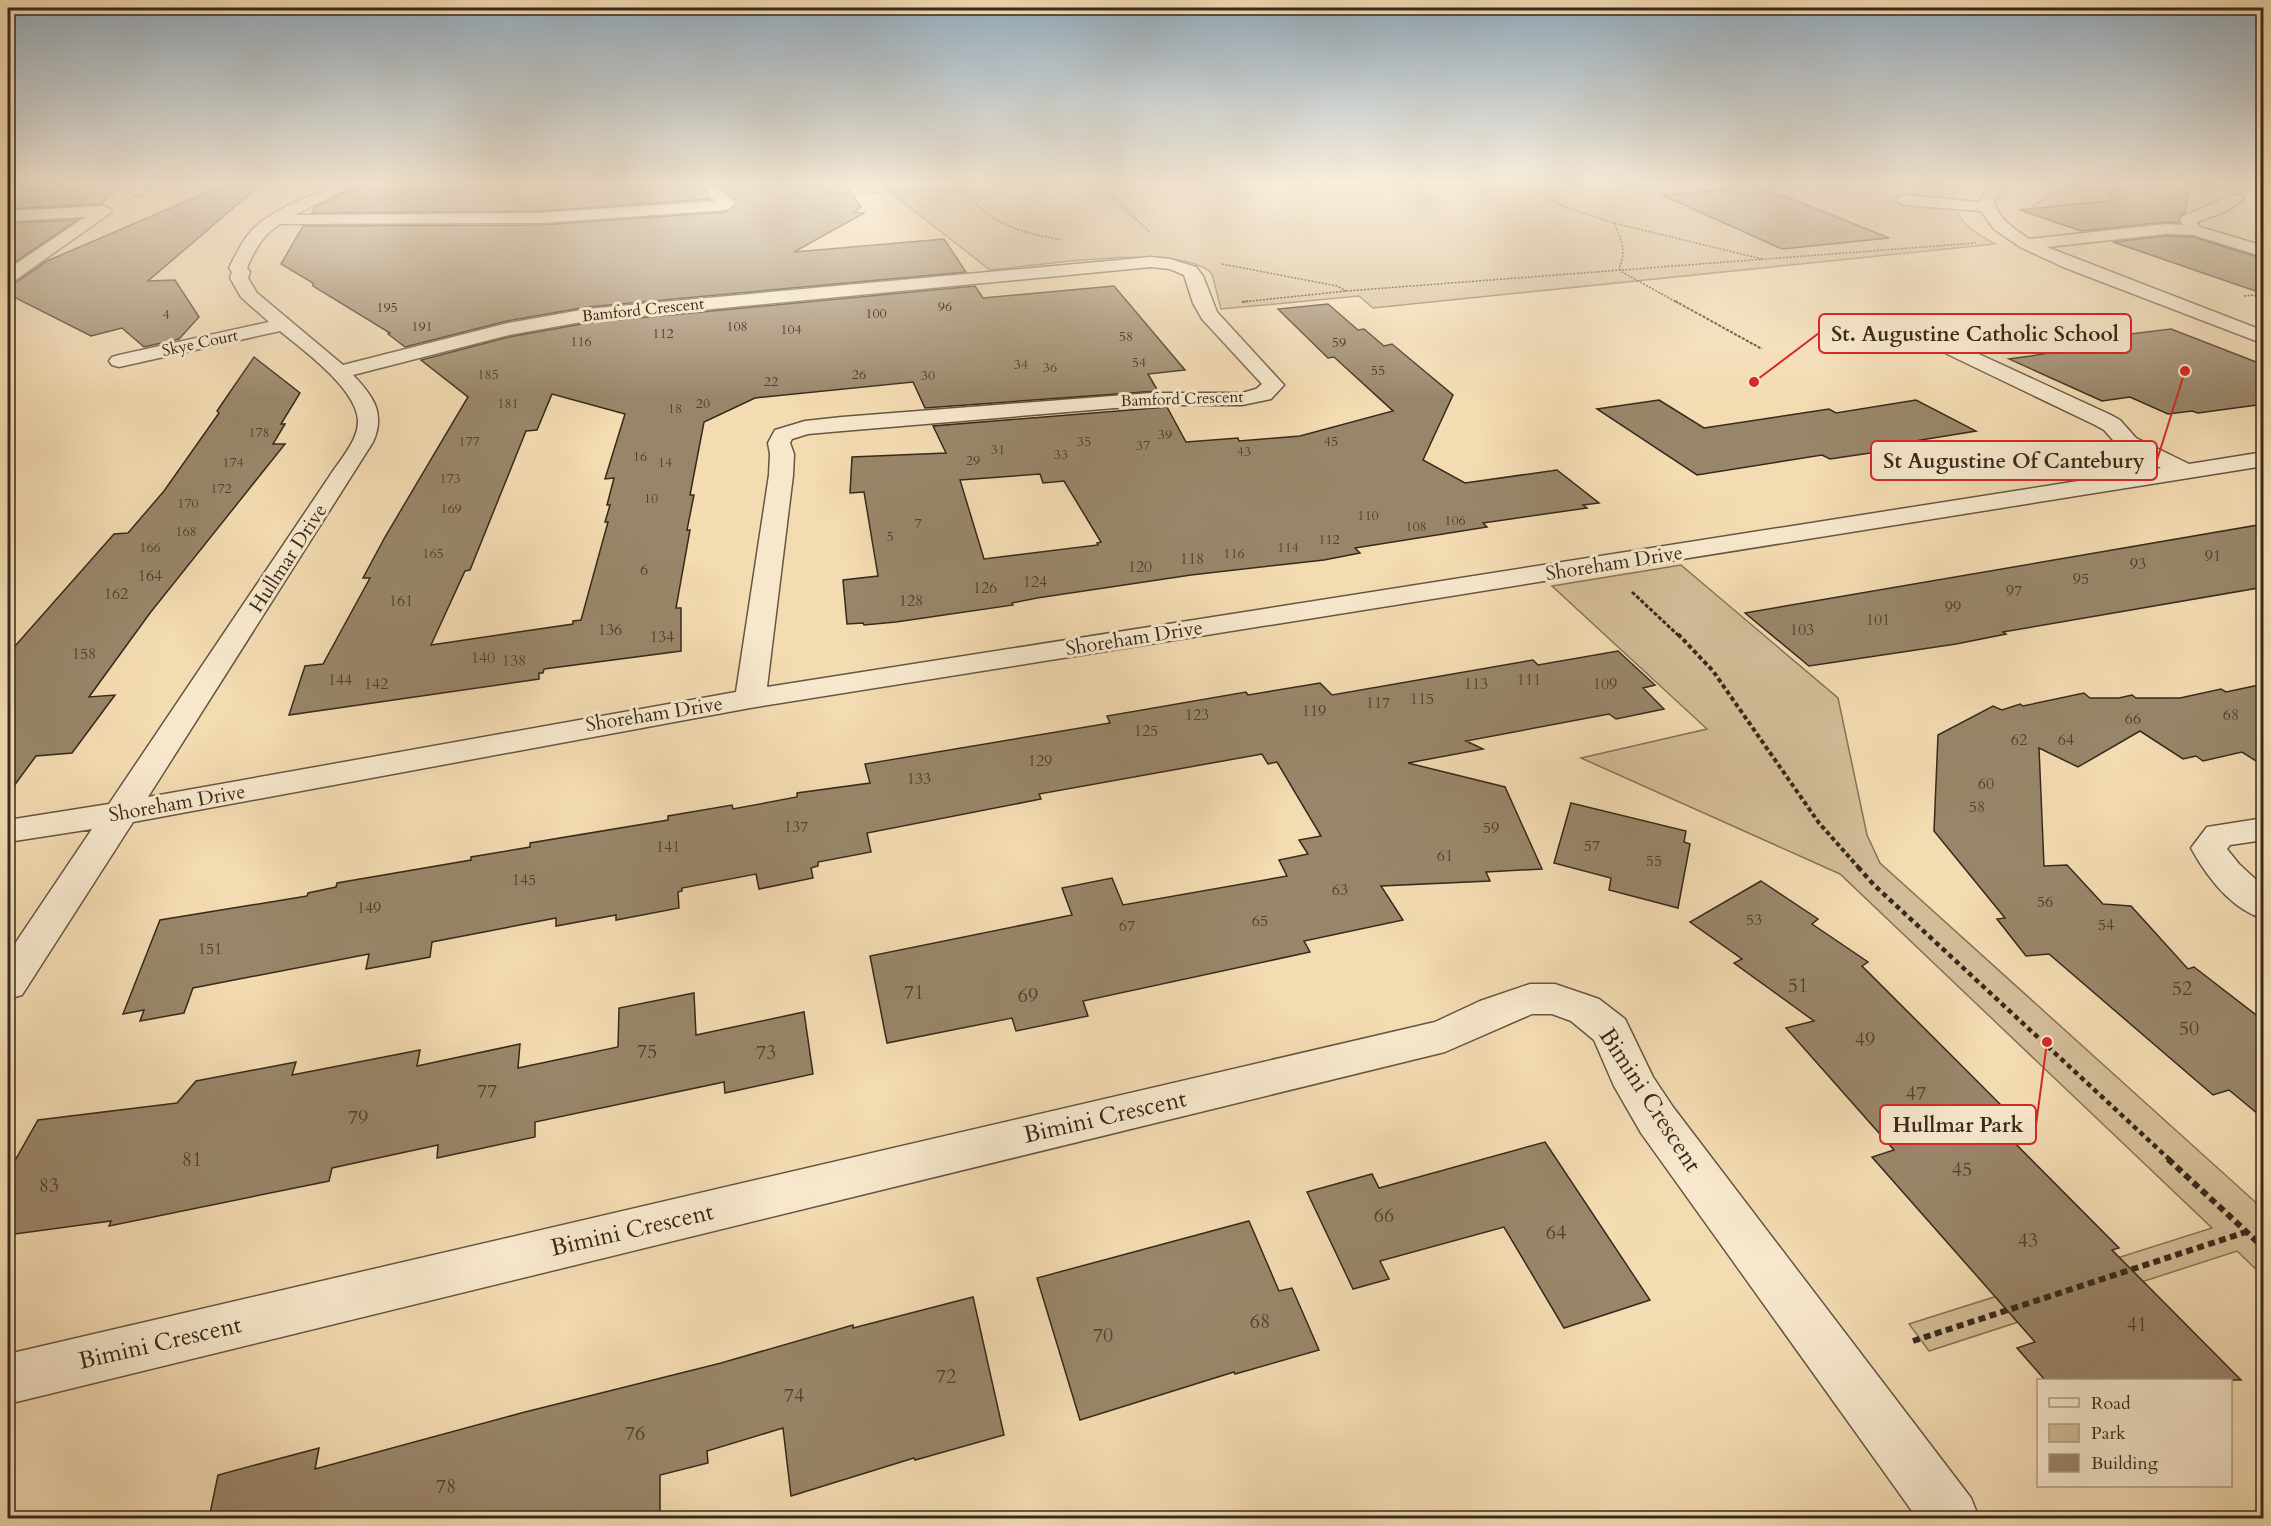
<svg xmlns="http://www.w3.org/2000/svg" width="2271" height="1526" font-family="Cardo,serif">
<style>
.green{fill:#d3bd98;stroke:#85745a;stroke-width:1.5}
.building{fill:#99866a;stroke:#372a1c;stroke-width:1.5;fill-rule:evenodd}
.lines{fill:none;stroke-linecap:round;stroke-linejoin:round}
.minor-casing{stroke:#665642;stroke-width:3}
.path-far5{stroke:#372a1c;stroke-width:1.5;stroke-dasharray:2 1.5;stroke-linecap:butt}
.path-far4{stroke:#372a1c;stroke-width:2;stroke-dasharray:3 1.5;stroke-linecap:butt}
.path-far3{stroke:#372a1c;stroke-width:3;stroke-dasharray:4 2;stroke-linecap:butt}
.path-far2{stroke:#372a1c;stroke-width:4;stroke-dasharray:4.5 3;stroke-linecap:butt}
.path-far1{stroke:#372a1c;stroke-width:4.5;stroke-dasharray:5 4;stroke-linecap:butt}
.path{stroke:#372a1c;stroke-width:6;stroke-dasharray:7 4.5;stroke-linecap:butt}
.minor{fill:#f7e8cd;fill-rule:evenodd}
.labels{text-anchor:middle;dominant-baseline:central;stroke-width:6;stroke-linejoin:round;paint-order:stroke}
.far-number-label{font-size:14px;fill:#504130}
.far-street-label{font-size:16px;fill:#372a1c;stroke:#f7e8cd}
.number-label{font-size:16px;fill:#504130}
.street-label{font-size:20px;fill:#372a1c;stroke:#f7e8cd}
.near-number-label{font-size:20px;fill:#504130}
.near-street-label{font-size:24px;fill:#372a1c;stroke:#f7e8cd}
.leader{fill:none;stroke:#d62828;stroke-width:2}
.callout-dot{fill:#d62828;stroke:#f7e8cd;stroke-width:2}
.callout{fill:#f7e8cd;stroke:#d62828;stroke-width:2}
.callout-label{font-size:21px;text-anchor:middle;font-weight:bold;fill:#372a1c}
</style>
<rect width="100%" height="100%" fill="#f3dbb2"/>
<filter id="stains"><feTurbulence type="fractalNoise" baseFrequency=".00333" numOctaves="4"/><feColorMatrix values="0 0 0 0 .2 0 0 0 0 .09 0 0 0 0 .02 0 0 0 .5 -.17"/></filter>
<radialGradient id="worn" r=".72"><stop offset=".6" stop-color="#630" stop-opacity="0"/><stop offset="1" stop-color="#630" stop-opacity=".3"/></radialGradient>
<g class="green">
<path d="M881,185h1082l-11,8c4,30 19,37 43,51l-622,64 -14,-12 -138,13 -9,-35c-28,-33 -178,-8 -222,-4z"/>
<path d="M2068,185l41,7 -13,13 -56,7 -8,-5z"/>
<path d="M1681,565l157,133 29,137 13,28 383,346v67l-26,-25 -308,100 -20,-27 303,-96 -372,-354 -259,-116 126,-29 -155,-143z"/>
</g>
<g class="building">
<path d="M8,185h113l-20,19 -93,5z"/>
<path d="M224,185h36l-112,96 27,-1 24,37 -20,22 -35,8 -22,-19 -31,8 -83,-42v-10l7,-1 32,-22z"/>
<path d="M610,185h92l8,14 -170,12 -228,2 3,-6 39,-19z"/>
<path d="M720,185h126l15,22 -8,5 11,1 -70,39 150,-13 22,33 -379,35 -80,14 -102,26 -17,-13 2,-1 -77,-47v-3l-32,-19 22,-38 237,-1 185,-13 7,-3 5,-7z"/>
<path d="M2114,185h77l-6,28 -5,3 -1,7 -13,-1 -85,9 -61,-21 88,-9z"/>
<path d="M1757,187l40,14 92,37 -107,11 -120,-54z"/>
<path d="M77,220l-69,47v-44z"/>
<path d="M2166,236l27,1 71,22v35l-151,-52z"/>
<path d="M975,286l8,12 131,-12 71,84 -37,4 10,17 -233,17 -12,-26 -158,16 -51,24 -14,73h4l-7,35h3l-14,78h5v43l-137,18 -1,4h-4v6l-250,36 16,-49 18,-2 47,-86h-7l22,-41 83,-140 -47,-37 88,-23 78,-14zM552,394l73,20 -20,65 9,-1 -7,27h3l-5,17h3l-27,98 -8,1v3l-142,21 34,-74 5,-1 56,-139 11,-1z"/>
<path d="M1328,304l30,26 6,-1 20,17 8,-2 61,51 -30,65 42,23 92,-13 42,33 -16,2 4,3 -104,15 4,4 -132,21 5,5 -36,7 -133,15 -154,23 -25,5 1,2 -117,17 -32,3 -1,-2 -16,1 -4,-44 35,-4 -14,-84 -14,1 2,-36 94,-4 -13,-27 234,-19 19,35 52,-4 1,3 61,-5 93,-25 -59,-54 -6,1 -50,-49zM1040,474l3,9 21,-2 37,61 -4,1 1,2 -114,14 -24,-79z"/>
<path d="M2171,329l93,36v39l-66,9 -6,-2 -24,3 -38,-17 -28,4 -93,-42 35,-5 -9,-4 29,-4 -7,-3z"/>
<path d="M254,357l46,36 -19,31h4l-12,20h12l-135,169 -61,84 26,-2 -43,58 -36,3 -28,38v-140l106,-120 14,-1 36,-42 55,-78 -2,-2z"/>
<path d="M1659,400l45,28 125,-19 7,4 80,-13 60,31 -74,12 8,4 -80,12 -8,-4 -125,20 -100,-66z"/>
<path d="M2264,524v63l-261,45 3,2 -50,10 -147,22 -64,-53z"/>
<path d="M1618,651l37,34 -12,3 21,21 -48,10 -7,-5 -143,27 17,8 -75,14 97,24 37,82 -56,3 4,9 -109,5 22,34 -99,21 6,11 -227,49 5,15 -72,15 -4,-13 -125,25 -17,-87 202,-41 -10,-27 50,-10 11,27 164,-29 -8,-16 29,-6 -9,-14 22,-4 -44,-74 -9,2 -6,-10 -223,40 2,5 -174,34 4,19 -53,10v4l-7,2 2,10 -54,11 -3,-15 -74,14v3l-4,1 1,16 -63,12v-5l-60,11v-8l-124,24 -2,15 -64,12 3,-15 -176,34 -9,25 -44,8 4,-11 -21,4 37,-94 147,-24 1,-3 28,-6 1,-4 134,-23v-3l59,-10v-4l138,-23v-4l64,-11 1,4 64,-12v-4l73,-10 -5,-19 245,-41 -3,-7 139,-24 2,3 72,-12 12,12 201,-35 5,5z"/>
<path d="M2264,684v82l-22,-14 -39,9 -7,-5 -13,3 -43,-28 -62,36 -39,-19 5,118 23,-1 36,39 28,2 57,63 6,-2 70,54v98l-35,-29 -16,5 -164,-141 -23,2 -29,-37 8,-1 -71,-87 4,-96 55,-29 9,4 18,-6 3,2 61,-13 6,5h29l13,-3 4,3h44l41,-9 5,3z"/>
<path d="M1571,803l115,28 -2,11 6,2 -12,64 -69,-18 2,-12 -57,-15z"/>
<path d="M1761,881l57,38 -6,5 56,38 -6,4 139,139 -19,5 137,138 -7,2 129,130h-196l-28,-32 18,-6 -163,-185 22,-7 -108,-122 28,-7 -80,-58 8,-4 -52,-37z"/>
<path d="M694,993l2,42 108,-23 9,62 -88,19 -1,-11 -189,40v15l-98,21 1,-13 -106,23 -3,13 -220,45 2,-5 -103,14v-62l30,-53 139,-17 19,-22 100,-19 -4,13 128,-25 -3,16 103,-22 -2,24 100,-21 1,-39z"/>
<path d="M1545,1142l105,158 -86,28 -60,-101 -124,34 9,18 -36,10 -46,-97 65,-18 7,14z"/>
<path d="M1249,1221l30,70 13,-3 27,62 -84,24 -1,-2 -154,48 -43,-142z"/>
<path d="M973,1297l31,138 -89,25 -1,-2 -123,38 -8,-68 -76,23 1,12 -48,12v43h-451l9,-43 101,-27 -4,21 210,-57 196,-49 132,-38v3z"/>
</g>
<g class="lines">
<defs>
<g id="minor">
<path d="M136,185h15l-10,10 -5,1 -7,-4z"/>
<path d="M336,185h18l-59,30 245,-2 176,-12 -7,-5 -5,-11h14l3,6 14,11 -5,6 -5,2 -185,13 -260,1c-17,11 -25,25 -33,44l3,4 -2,6 9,15 86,72 165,-42 79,-14 564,-52 19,2 26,8 7,9 14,36 67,73 -13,14 -29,6h-91l-309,26 -34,3 -16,5 -2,4 4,11 -1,21 -26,212 1394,-219 -41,-20 -16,-18 -9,-5 -152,-73 -46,-11 -3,-4 3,-4 7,-2 53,13 154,71 9,5 16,18 53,26 75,-12v14l-1514,242 -617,114 -111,173 -14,4v-45l84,-125 -84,13v-22l101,-16 220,-327c10,-16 30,-37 29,-57 -2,-32 -55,-70 -78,-89l-161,36 -7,-2 -3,-4 3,-4 7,-2 150,-33 -28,-25 -11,-19 2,-6 -3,-4c7,-14 14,-29 25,-40 21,-20 55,-31 82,-43zM1151,267l19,2 14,6 9,28 9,16 60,65 -6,5 -14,4h-91l-309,24 -37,4 -30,9 -7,13 2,11 -1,21 -33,217 -588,105 225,-355c13,-29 0,-46 -20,-67l156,-40 78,-14z"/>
<path d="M1991,185h15l-12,17c6,19 20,26 35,37l137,-15 17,1 -3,-5 2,-3c12,-5 51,-24 59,-22l3,3c-12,13 -31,18 -47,24l3,5 64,19v11l-71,-22 -27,-1 -119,13 217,84v13l-201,-77 -43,-20 -26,-18 -13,-18 -77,-6 -8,-5 8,-5 75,7z"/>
<path d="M104,206l5,2 3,3 -3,3 -95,67 -6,1v-13l77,-52 -77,4v-10z"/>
<path d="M2264,818v22l-34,5 -3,4 12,15 25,23v32c-33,-10 -57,-42 -73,-71l16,-21z"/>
<path d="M1530,984h25l44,15 26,20 28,58 20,30 298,391 8,20h-62l-276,-385 -27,-47 -20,-46 -23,-19 -19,-7h-20l-87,38 -1437,352v-50l1427,-332 45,-21z"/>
</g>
</defs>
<use href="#minor" class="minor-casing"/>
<g class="path-far5">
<path d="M1111,185l-3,5 2,5 41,38"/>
<path d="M1523,185l39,21 52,17c7,15 13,29 5,45l3,4 56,31"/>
<path d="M2110,185v5l60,8"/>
<path d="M964,189l49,-4"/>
<path d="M777,197l187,-8c23,35 59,44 98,51"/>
<path d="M1614,223l148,36"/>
<path d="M1222,264l115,22 9,5"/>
<path d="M2244,296l9,-1 11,4"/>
<path d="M1242,302l104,-11 630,-48"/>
</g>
<g class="path-far4">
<path d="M1675,301l87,48"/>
<path d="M1242,302l6,-1"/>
</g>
<path class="path-far3" d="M1632,592l47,44"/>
<path class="path-far2" d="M1678,634l35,37 106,152 40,45"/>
<path class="path-far1" d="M1858,867l16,18 296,275"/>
<g class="path">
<path d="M2168,1159l96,89"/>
<path d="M1913,1341l333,-109"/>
</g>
<use href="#minor" class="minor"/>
</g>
<linearGradient id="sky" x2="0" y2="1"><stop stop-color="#93acbe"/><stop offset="0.46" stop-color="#faefdc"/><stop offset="1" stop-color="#faefdc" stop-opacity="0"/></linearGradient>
<rect width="2271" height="398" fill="url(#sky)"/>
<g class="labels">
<g class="far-number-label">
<text x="945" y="306">96</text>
<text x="387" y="307">195</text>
<text x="876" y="313">100</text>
<text x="166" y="314">4</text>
<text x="422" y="326">191</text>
<text x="737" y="326">108</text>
<text x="791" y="329">104</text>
<text x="663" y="333">112</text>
<text x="1126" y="336">58</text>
<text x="581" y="341">116</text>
<text x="1339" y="342">59</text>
<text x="1139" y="362">54</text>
<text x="1021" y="364">34</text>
<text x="1050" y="367">36</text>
<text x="1378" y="370">55</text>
<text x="488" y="374">185</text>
<text x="859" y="374">26</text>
<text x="928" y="375">30</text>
<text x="771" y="381">22</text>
<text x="508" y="403">181</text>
<text x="703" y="403">20</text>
<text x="675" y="408">18</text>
<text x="259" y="432">178</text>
<text x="1165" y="434">39</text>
<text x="469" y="441">177</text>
<text x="1084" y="441">35</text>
<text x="1331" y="441">45</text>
<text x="1143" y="445">37</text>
<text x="998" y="449">31</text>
<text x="1244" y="451">43</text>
<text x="1061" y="454">33</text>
<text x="640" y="456">16</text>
<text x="973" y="460">29</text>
<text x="233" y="462">174</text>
<text x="665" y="462">14</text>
<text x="450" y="478">173</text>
<text x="221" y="488">172</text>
<text x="651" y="498">10</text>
<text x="188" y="503">170</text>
<text x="451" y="508">169</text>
<text x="1368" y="515">110</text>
<text x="1455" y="520">106</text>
<text x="918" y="523">7</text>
<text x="1416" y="526">108</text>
<text x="186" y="531">168</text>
<text x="890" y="536">5</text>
<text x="1329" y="539">112</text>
<text x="150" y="547">166</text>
<text x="1288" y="547">114</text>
<text x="433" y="553">165</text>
<text x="1234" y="553">116</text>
</g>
<g class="far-street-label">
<text transform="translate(643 310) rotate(-6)">Bamford Crescent</text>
<text transform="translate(200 343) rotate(-12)">Skye Court</text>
<text transform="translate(1182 399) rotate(-2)">Bamford Crescent</text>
</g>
<g class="number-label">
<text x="2213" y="556">91</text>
<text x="1192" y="559">118</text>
<text x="2138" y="564">93</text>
<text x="1140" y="567">120</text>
<text x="644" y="570">6</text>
<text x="150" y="576">164</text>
<text x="2081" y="579">95</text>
<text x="1035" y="582">124</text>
<text x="985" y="588">126</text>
<text x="2014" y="591">97</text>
<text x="116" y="594">162</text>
<text x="401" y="601">161</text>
<text x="911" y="601">128</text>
<text x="1953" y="607">99</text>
<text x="1878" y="620">101</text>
<text x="610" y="630">136</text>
<text x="1802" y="630">103</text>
<text x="662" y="637">134</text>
<text x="84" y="654">158</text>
<text x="483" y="658">140</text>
<text x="514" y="661">138</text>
<text x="340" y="680">144</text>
<text x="1529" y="680">111</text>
<text x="376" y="684">142</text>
<text x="1476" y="684">113</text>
<text x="1605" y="684">109</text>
<text x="1422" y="699">115</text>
<text x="1378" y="703">117</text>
<text x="1314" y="711">119</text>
<text x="1197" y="715">123</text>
<text x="2231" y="715">68</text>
<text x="2133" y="719">66</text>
<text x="1146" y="731">125</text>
<text x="2019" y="740">62</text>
<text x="2066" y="740">64</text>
<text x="1040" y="761">129</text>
<text x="919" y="779">133</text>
<text x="1986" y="784">60</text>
<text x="1977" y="807">58</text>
<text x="796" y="827">137</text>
<text x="1491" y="828">59</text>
<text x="1592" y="846">57</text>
<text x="668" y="847">141</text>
<text x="1445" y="856">61</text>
<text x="1654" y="861">55</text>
<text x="524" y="880">145</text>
<text x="1340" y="890">63</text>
<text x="2045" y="902">56</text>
<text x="369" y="908">149</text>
<text x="1754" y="920">53</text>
<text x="1260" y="921">65</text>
<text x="2106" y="925">54</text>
<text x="1127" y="926">67</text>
<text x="210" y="949">151</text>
</g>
<g class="street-label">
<text transform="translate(288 558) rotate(-57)">Hullmar Drive</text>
<text transform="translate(1614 563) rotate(-9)">Shoreham Drive</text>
<text transform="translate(1134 638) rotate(-9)">Shoreham Drive</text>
<text transform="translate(654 714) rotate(-9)">Shoreham Drive</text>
<text transform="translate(177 803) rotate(-10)">Shoreham Drive</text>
</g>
<g class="near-number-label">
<text x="1798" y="985">51</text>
<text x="2182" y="988">52</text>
<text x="914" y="992">71</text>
<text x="1028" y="995">69</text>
<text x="2189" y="1028">50</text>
<text x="1865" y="1039">49</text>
<text x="647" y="1051">75</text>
<text x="766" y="1052">73</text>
<text x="487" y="1091">77</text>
<text x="1916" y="1093">47</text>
<text x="358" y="1117">79</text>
<text x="192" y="1159">81</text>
<text x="1962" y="1169">45</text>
<text x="49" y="1185">83</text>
<text x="1384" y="1215">66</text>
<text x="1556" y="1232">64</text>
<text x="2028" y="1240">43</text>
<text x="1260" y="1321">68</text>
<text x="2137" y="1324">41</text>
<text x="1103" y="1335">70</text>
<text x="946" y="1376">72</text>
<text x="794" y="1395">74</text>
<text x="635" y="1433">76</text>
<text x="446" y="1486">78</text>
</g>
<g class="near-street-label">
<text transform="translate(1650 1100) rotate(57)">Bimini Crescent</text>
<text transform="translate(1105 1117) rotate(-13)">Bimini Crescent</text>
<text transform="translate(632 1230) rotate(-13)">Bimini Crescent</text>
<text transform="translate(160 1343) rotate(-13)">Bimini Crescent</text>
</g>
</g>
<path class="leader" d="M1754 382L1819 333M2185 371L2157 460M2047 1042L2036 1125"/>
<g class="callout-dot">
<circle cx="1754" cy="382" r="6"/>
<circle cx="2185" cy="371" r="6"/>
<circle cx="2047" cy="1042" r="6"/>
</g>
<g class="callout">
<rect x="1819" y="314" width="312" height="39" rx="6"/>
<rect x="1871" y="441" width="286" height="39" rx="6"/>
<rect x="1880" y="1105" width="156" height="39" rx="6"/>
</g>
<g class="callout-label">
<text x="1975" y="341">St. Augustine Catholic School</text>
<text x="2014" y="468">St Augustine Of Cantebury</text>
<text x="1958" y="1132">Hullmar Park</text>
</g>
<rect width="2271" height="1526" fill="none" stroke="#f3dbb2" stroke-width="30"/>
<rect x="9" y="9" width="2253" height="1508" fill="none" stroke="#372a1c" stroke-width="3"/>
<rect x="15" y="15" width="2241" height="1496" fill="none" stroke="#372a1c" stroke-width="1.5"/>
<rect x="2037" y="1379" width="195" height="108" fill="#f7e8cd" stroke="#aa9c86" stroke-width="1.5"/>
<rect x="2049" y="1398" width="30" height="9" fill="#f7e8cd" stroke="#aa9c86" stroke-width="1.5"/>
<text x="2091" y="1409" font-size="18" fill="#372a1c">Road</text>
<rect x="2049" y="1424" width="30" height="18" fill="#d3bd98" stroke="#aa9c86" stroke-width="1.5"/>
<text x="2091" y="1439" font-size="18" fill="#372a1c">Park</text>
<rect x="2049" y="1454" width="30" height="18" fill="#99866a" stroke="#aa9c86" stroke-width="1.5"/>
<text x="2091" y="1469" font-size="18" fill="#372a1c">Building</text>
<rect width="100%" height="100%" filter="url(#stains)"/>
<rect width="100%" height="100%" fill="url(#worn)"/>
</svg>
